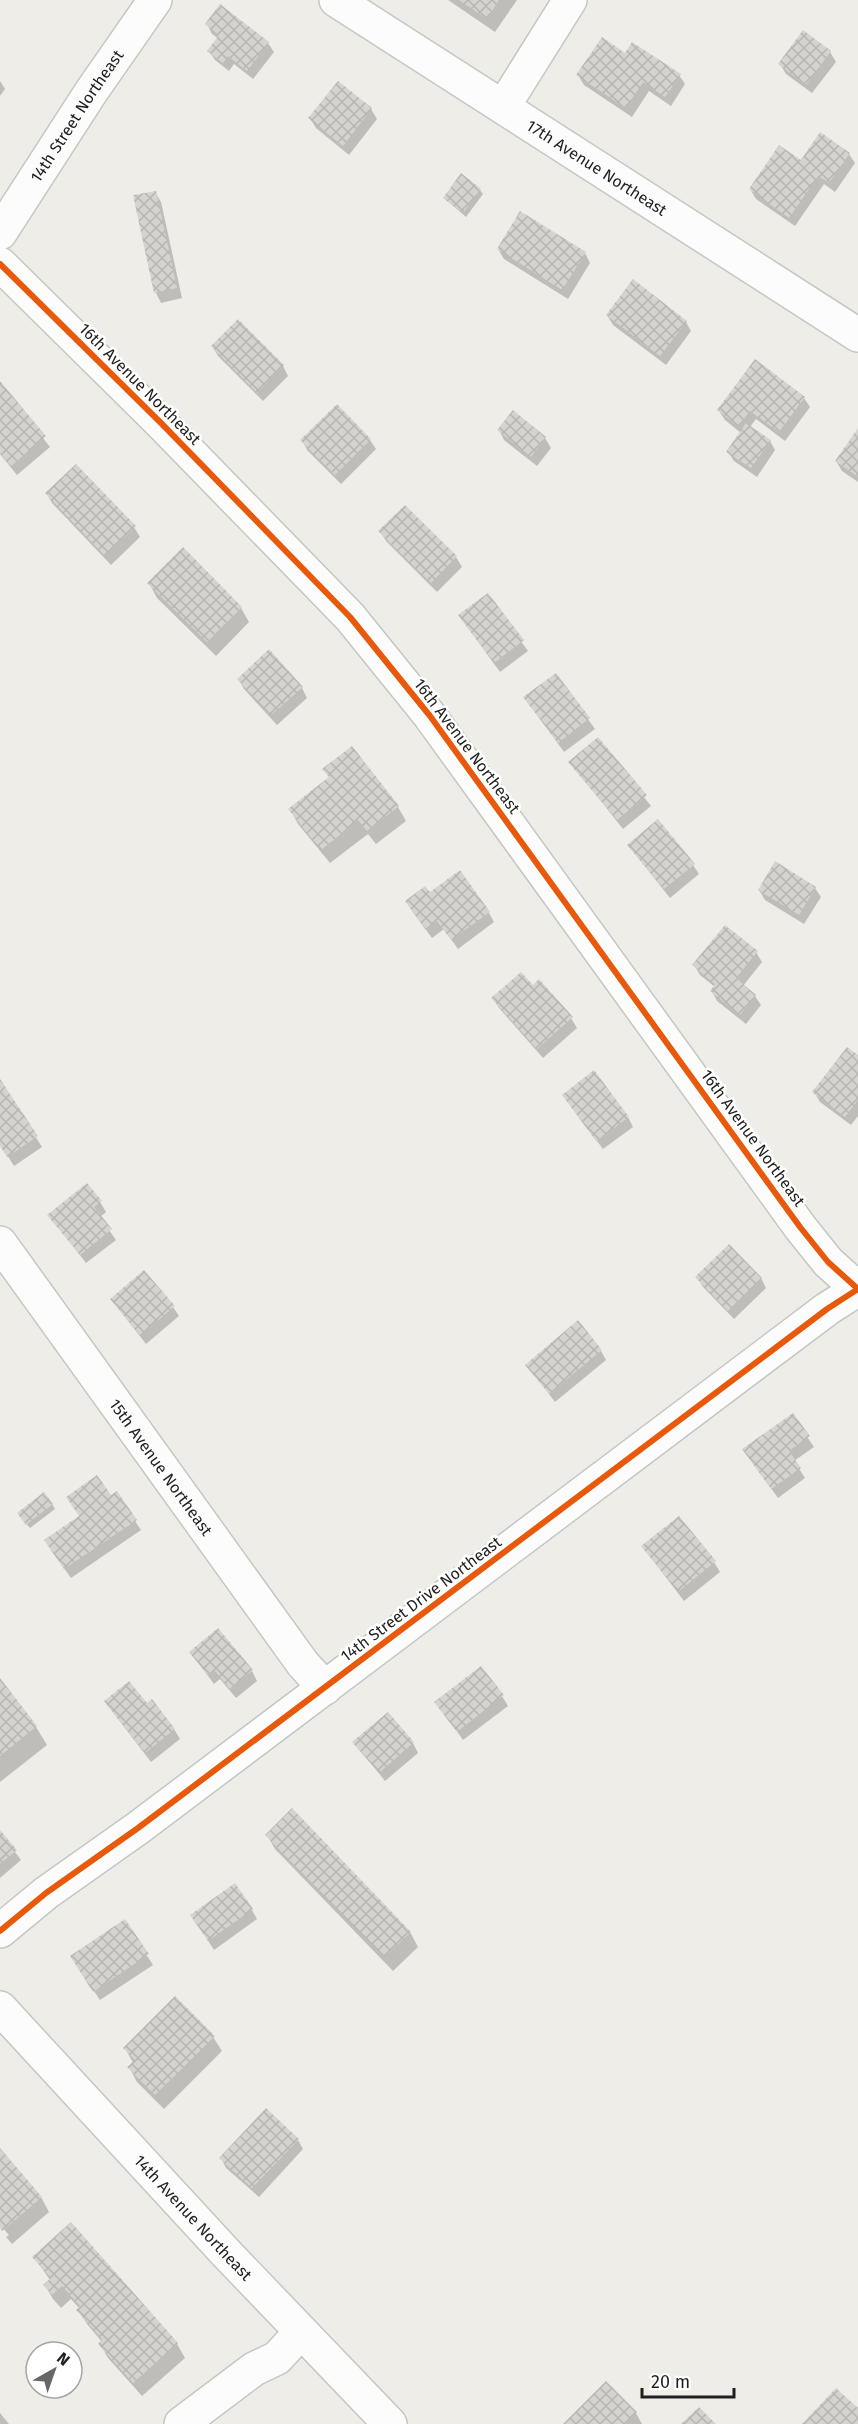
<svg xmlns="http://www.w3.org/2000/svg" width="858" height="2424" font-family="'Fira Sans',sans-serif">
<style>
.shadow{fill:#0003}
.building{fill:url(#building-cross-hatch)}
.lines{fill:none;stroke-linecap:round;stroke-linejoin:round}
.minor-casing{stroke:#c6c6c4;stroke-width:36}
.minor{stroke:#fcfcfc;stroke-width:33}
.cycleway-casing{stroke:#fff;stroke-width:10}
.cycleway{stroke:#e8590c;stroke-width:6}
.labels{text-anchor:middle;dominant-baseline:central;stroke-width:5;stroke-linejoin:round;paint-order:stroke}
.street-label{font-size:16px;fill:#1f1f1f;stroke:#fff}
</style>
<defs>
<pattern id="building-cross-hatch" width="8" height="8" patternUnits="userSpaceOnUse" patternTransform="scale(1.5)"><rect width="8" height="8" fill="#d5d3cf"/><path d="M0 0l8 8M0 8l8-8" fill="none" stroke="#b6b5b1"/></pattern>
</defs>
<rect width="100%" height="100%" fill="#eeede8"/>
<g class="shadow">
<path d="M448,0h69l-22,32z"/>
<path d="M207,24l61,19 6,9 -21,27 -19,-15 -5,7 -14,-11 -6,-9 10,-12 -7,-5z"/>
<path d="M830,52l6,10 -24,31 -26,-19 -6,-10z"/>
<path d="M578,75h101l6,9 -14,22 -22,-15 -17,26 -48,-32z"/>
<path d="M0,81l5,8 -5,7z"/>
<path d="M338,83l33,26 6,10 -28,36 -33,-27 -6,-10z"/>
<path d="M849,154l6,9 -20,29 -11,-8 -29,42 -39,-27 -6,-10 51,-27z"/>
<path d="M480,190l3,4 -17,23 -22,-19z"/>
<path d="M155,192l6,10 21,96 -21,5 -5,-10 -21,-96z"/>
<path d="M498,249l87,4 5,10 -22,36 -64,-40z"/>
<path d="M607,315l79,7 5,9 -25,34 -53,-40z"/>
<path d="M213,347l70,19 5,10 -25,25 -45,-45z"/>
<path d="M0,383l50,64 -33,28 -17,-21z"/>
<path d="M804,398l6,9 -25,34 -29,-22 -6,8 20,14 5,9 -18,27 -23,-16 -6,-9 13,-19 -16,-13 -6,-9z"/>
<path d="M499,430l46,8 6,10 -14,18 -33,-26z"/>
<path d="M858,430v52l-16,-11 -6,-10z"/>
<path d="M302,440h68l6,9 -35,35 -34,-34z"/>
<path d="M47,494l87,33 6,10 -29,28 -59,-62z"/>
<path d="M405,507l51,50 6,10 -25,25 -51,-51 -6,-10z"/>
<path d="M149,583l92,25 8,14 -33,34 -59,-58z"/>
<path d="M488,595l40,56 -28,21 -34,-47z"/>
<path d="M556,675l39,54 -31,23 -39,-54z"/>
<path d="M239,679l63,9 5,10 -30,27 -33,-36z"/>
<path d="M598,739l53,67 -28,23 -53,-67z"/>
<path d="M352,748l46,59 8,14 -30,23 -8,-10 -38,29 -32,-39 -8,-15 40,-31 -6,-9z"/>
<path d="M628,845l65,20 6,9 -29,24z"/>
<path d="M815,888l6,9 -17,27 -39,-24 -6,-10z"/>
<path d="M429,894l60,19 5,9 -36,27 -14,-20 -12,9 -20,-27z"/>
<path d="M756,952l6,10 -19,24 12,10 6,9 -15,19 -29,-23 -5,-10 3,-4 -15,-12 -6,-10z"/>
<path d="M533,987l38,31 6,10 -34,30 -44,-50 -6,-10z"/>
<path d="M858,1057v59l-7,9 -31,-23 -6,-10z"/>
<path d="M0,1081l42,66 -28,19 -14,-22z"/>
<path d="M570,1105l58,12 5,10 -30,22z"/>
<path d="M100,1202l6,10 -6,5 16,23 -30,23 -37,-48z"/>
<path d="M697,1277l64,1 5,10 -32,31 -31,-32z"/>
<path d="M111,1299l62,8 6,9 -33,28z"/>
<path d="M601,1351l5,9 -51,42 -28,-37z"/>
<path d="M792,1415l22,32 -20,14 11,17 -27,20 -28,-39z"/>
<path d="M111,1497l24,24 6,9 -70,48 -20,-28z"/>
<path d="M52,1504l3,5 -25,19 -9,-10z"/>
<path d="M643,1547l71,15 6,10 -36,29z"/>
<path d="M190,1652l62,19 5,10 -21,17 -16,-19 -6,5z"/>
<path d="M0,1681l36,46 11,18 -47,37z"/>
<path d="M502,1696l6,10 -45,34 -27,-38z"/>
<path d="M105,1702l41,3 28,24 6,10 -29,23z"/>
<path d="M354,1742l59,1 5,10 -33,28z"/>
<path d="M0,1832l21,28 -21,18z"/>
<path d="M267,1835l143,97 8,15 -25,24 -118,-122z"/>
<path d="M252,1910l5,9 -43,31 -22,-34z"/>
<path d="M125,1921l28,44 -53,35 -23,-34z"/>
<path d="M213,2037l9,14 -58,58 -27,-27 -8,-15 4,-4 -8,-15z"/>
<path d="M298,2140l5,9 -44,48 -33,-29 -5,-10z"/>
<path d="M0,2150l41,47 8,15 -37,32 -12,-14 6,7 3,-2 -9,-10z"/>
<path d="M34,2257l143,87 8,14 -43,38 -34,-38 -8,-14 2,-2 -15,-18 -9,-14 2,-1 -9,-10 -10,9 -8,-9 -8,-14 5,-5z"/>
<path d="M0,2413l9,11h-9z"/>
<path d="M636,2413l6,11h-76z"/>
</g>
<g class="building">
<path d="M459,0h40l-12,19z"/>
<path d="M220,4l49,38 -22,29 -19,-15 -5,7 -16,-12 12,-16 -14,-11z"/>
<path d="M803,30l28,21 -25,34 -28,-21z"/>
<path d="M602,37l23,16 7,-11 49,32 -16,23 -22,-15 -17,26 -50,-33z"/>
<path d="M338,81l34,27 -29,38 -35,-28z"/>
<path d="M820,132l30,21 -21,30 -11,-7 -29,42 -40,-29 30,-44 22,15z"/>
<path d="M461,173l20,16 -18,24 -20,-15z"/>
<path d="M156,191l21,97 -23,5 -21,-98z"/>
<path d="M520,211l66,41 -24,38 -65,-41z"/>
<path d="M633,279l54,42 -27,35 -54,-41z"/>
<path d="M238,319l46,46 -27,28 -46,-47z"/>
<path d="M755,359l50,38 -26,35 -29,-21 -12,15 -21,-16z"/>
<path d="M0,381l46,55 -35,30 -11,-13z"/>
<path d="M337,404l34,35 -36,36 -35,-35z"/>
<path d="M513,410l33,27 -15,20 -34,-27z"/>
<path d="M746,423l25,17 -20,28 -25,-16z"/>
<path d="M858,428v49l-23,-16z"/>
<path d="M76,464l60,62 -31,30 -60,-63z"/>
<path d="M405,505l52,51 -26,27 -53,-52z"/>
<path d="M183,547l59,60 -35,35 -60,-59z"/>
<path d="M488,593l36,47 -30,23 -36,-48z"/>
<path d="M269,649l34,38 -33,29 -33,-37z"/>
<path d="M556,673l34,45 -32,25 -35,-46z"/>
<path d="M598,737l49,58 -30,25 -49,-58z"/>
<path d="M352,746l47,60 -32,25 -9,-11 -37,30 -33,-41 41,-32 -7,-8z"/>
<path d="M658,819l37,45 -31,25 -37,-44z"/>
<path d="M775,861l41,26 -17,28 -41,-25z"/>
<path d="M460,870l30,42 -39,28 -14,-19 -12,8 -20,-28 20,-15 5,6z"/>
<path d="M725,925l33,26 -22,27 20,17 -16,20 -30,-24 5,-7 -23,-19z"/>
<path d="M521,972l12,13 6,-6 34,38 -36,32 -46,-51z"/>
<path d="M847,1047l11,8v45l-13,17 -33,-25z"/>
<path d="M594,1070l35,47 -33,24 -34,-46z"/>
<path d="M0,1079l38,57 -31,21 -7,-11z"/>
<path d="M87,1183l15,18 -8,6 18,22 -32,26 -33,-40z"/>
<path d="M729,1244l33,34 -34,33 -33,-34z"/>
<path d="M144,1270l31,36 -35,29 -30,-36z"/>
<path d="M578,1320l24,30 -53,44 -24,-29z"/>
<path d="M793,1413l17,23 -21,15 12,17 -30,21 -29,-40z"/>
<path d="M97,1475l14,20 6,-4 20,29 -73,49 -20,-29 35,-24 -13,-19z"/>
<path d="M44,1492l9,12 -27,21 -9,-12z"/>
<path d="M679,1516l37,45 -38,31 -37,-46z"/>
<path d="M218,1628l35,42 -23,19 -16,-19 -6,5 -19,-23z"/>
<path d="M481,1666l23,29 -47,37 -23,-30z"/>
<path d="M0,1678l37,48 -37,30z"/>
<path d="M129,1681l18,22 5,-4 23,30 -30,24 -41,-52z"/>
<path d="M388,1712l26,30 -35,31 -27,-31z"/>
<path d="M292,1808l119,124 -27,25 -119,-122z"/>
<path d="M0,1830l17,20 -17,14z"/>
<path d="M235,1883l18,26 -45,32 -18,-26z"/>
<path d="M125,1919l24,35 -56,38 -23,-36z"/>
<path d="M175,1996l40,40 -60,59 -28,-28 8,-7 -12,-12z"/>
<path d="M266,2108l33,31 -47,49 -33,-30z"/>
<path d="M0,2148l42,49 -40,34 -2,-3z"/>
<path d="M71,2222l107,121 -45,40 -35,-39 4,-5 -26,-29 4,-4 -18,-20 -10,9 -9,-10 8,-7 -19,-21z"/>
<path d="M606,2381l31,31 -12,12h-62z"/>
<path d="M836,2388l22,20v16h-56z"/>
<path d="M699,2407l17,17h-35z"/>
</g>
<g class="lines">
<defs>
<g id="minor">
<path id="s1" d="M336,0l522,335"/>
<path d="M503,107l67,-107"/>
<path id="s2" d="M0,233l91,-141 64,-92"/>
<path d="M0,264l160,158 190,195 80,99 370,511 28,35 30,27"/>
<path id="s3" d="M0,1243l303,421 22,24"/>
<path d="M0,1931l46,-38 92,-65 689,-519 31,-20"/>
<path id="s4" d="M0,2008l226,245 164,171"/>
<path d="M181,2424l73,-55 23,-11 24,-26"/>
</g>
</defs>
<use href="#minor" class="minor-casing"/>
<use href="#minor" class="minor"/>
<defs>
<g id="cycleway">
<path d="M0,264l160,158 190,195 80,99 370,511 28,35 30,27"/>
<path d="M0,1931l46,-38 92,-65 689,-519 31,-20"/>
</g>
</defs>
<use href="#cycleway" class="cycleway-casing"/>
<use href="#cycleway" class="cycleway"/>
</g>
<g class="labels">
<g class="street-label">
<text stroke="none"><textPath href="#s2" startOffset="140">14th Street Northeast</textPath></text>
<text stroke="none"><textPath href="#s1" startOffset="310">17th Avenue Northeast</textPath></text>
<text transform="translate(140 384) rotate(45)">16th Avenue Northeast</text>
<text transform="translate(467 746) rotate(53)">16th Avenue Northeast</text>
<text transform="translate(753 1138) rotate(54)">16th Avenue Northeast</text>
<text stroke="none"><textPath href="#s3" startOffset="276">15th Avenue Northeast</textPath></text>
<text transform="translate(421 1599) rotate(-37)">14th Street Drive Northeast</text>
<text stroke="none"><textPath href="#s4" startOffset="285">14th Avenue Northeast</textPath></text>
</g>
</g>
<g transform="translate(54 2370) rotate(40)"><circle r="28" fill="#ffffff" stroke="#a5a5a5" stroke-width="1.5"/>
<path d="M0-4.5L10 22L0 15L-10 22Z" fill="#676765"/>
<text y="-9" font-size="16" font-weight="bold" text-anchor="middle" fill="#1f1f1f">N</text>
</g>
<path d="M642 2388v9h92v-9" fill="none" stroke="#1f1f1f" stroke-width="3"/>
<text x="651" y="2388" font-size="18" fill="#1f1f1f" stroke="#ffffff" stroke-width="4.5" paint-order="stroke">20 m</text>
</svg>
